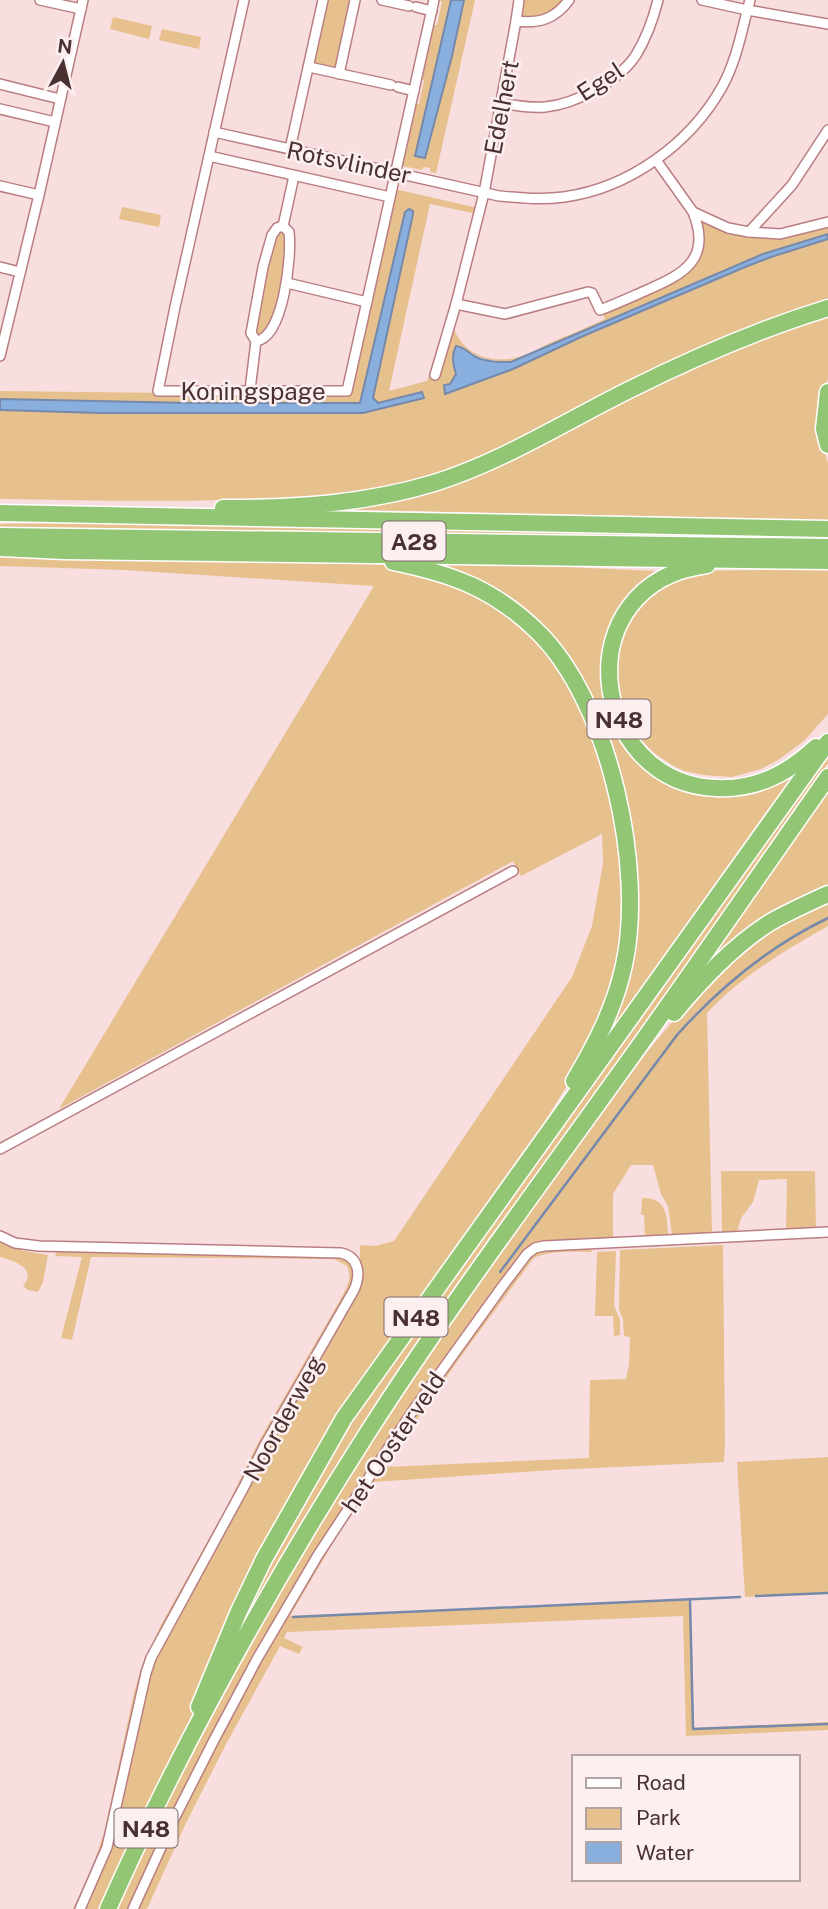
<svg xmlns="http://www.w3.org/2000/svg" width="828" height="1909" font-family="'Public Sans',sans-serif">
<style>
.green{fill:#e6c08d}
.water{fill:#89afdf;stroke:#7689ab;stroke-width:2}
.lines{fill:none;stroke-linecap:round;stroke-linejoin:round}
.stream{stroke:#7689ab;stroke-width:2.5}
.street-casing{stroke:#b97e82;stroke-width:12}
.highway-casing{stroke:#fff;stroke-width:19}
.street{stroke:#fff;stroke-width:9}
.highway{stroke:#92c674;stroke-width:16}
.labels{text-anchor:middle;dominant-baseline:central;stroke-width:5;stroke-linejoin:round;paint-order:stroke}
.shield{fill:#fcefef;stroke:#7f696a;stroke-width:2}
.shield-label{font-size:23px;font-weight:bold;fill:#493031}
.street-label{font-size:24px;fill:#493031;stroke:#fcefef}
</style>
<rect width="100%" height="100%" fill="#f8dedf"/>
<g class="green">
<path d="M328,0h24l-15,68 -23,-5z"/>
<path d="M438,0h13l-35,156 14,-12 34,-144h11l-39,173 -6,-1v-4l-7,-1 -1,3 -20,-4v-3l13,-59h4l5,-24 -4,-1 13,-54h4l5,-23z"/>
<path d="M522,0h42c-10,13 -26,23 -42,16z"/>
<path d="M113,17l39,9 -3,13 -39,-10z"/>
<path d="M162,29l39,8 -2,12 -40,-9z"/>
<path d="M395,189l83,19 -1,6 -47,-10 -41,187 38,-10 2,-6 7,2 17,-51c10,31 43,40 72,29 10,-3 19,-10 29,-14 17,-7 34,-14 51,-22l-3,-7 75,-31 8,-6 6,-6 9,-46 4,-3c20,8 42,18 64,18 20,0 41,-8 60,-13v9l-65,20 -252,108c-20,-1 -33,-3 -48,-15l-11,14 4,13 -11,19 68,-24 68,-32 164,-70 26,-10 57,-18v63l-360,159c-39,16 -81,29 -123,33 -40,4 -81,5 -122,6 -74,2 -149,0 -223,-1v-89l101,3h262l59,-21 -44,11 -5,-5 40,-184 -8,-2 -45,191h-169l-191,-4v-8l349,4 24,-101 -1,-1z"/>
<path d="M122,207l39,8 -2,12 -40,-8z"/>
<path d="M280,231l5,2 2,25 -8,45 -14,32 -10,1 8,-54 13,-47z"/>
<path d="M828,312v67l-3,8 -4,54 7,22v57l-521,-11 127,-22 259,-125z"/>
<path d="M62,523l169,2 364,8 191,6 -786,-9v-6z"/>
<path d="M0,555l368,9 48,3 61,26 54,40 24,28 19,32 28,75 12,47 6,37 3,55 -3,39 -9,47 -29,68 -54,88 -179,253 -118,218 -53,128 -76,161h-19l21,-47 48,-201 115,-215 93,-165v-36l15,1 19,-5 178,-264 20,-51 11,-63 -1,-29 -81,42 -8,-15 -454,248 315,-523 -250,-16 -124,-4z"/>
<path d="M437,561l218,10c-10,7 -21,16 -28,25 -32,41 -38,112 1,151 6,5 16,9 23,13 19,10 38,20 57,30l94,-25 -72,99 -120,171 -21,36 41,-107 -14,-199 -84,-149 -46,-33z"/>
<path d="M828,569v145l-24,27 -26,19 -17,9 -29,8 -28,-2 -20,-4 -12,-6 -18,-12 -12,-12 -13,-18 -9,-19 -4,-22 4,-46 20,-36 46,-29z"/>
<path d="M828,744v19l-350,501 -264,426 24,-71 108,-195z"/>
<path d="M828,792v97l-40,18 -109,92z"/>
<path d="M828,899v27c-44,25 -86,50 -121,87l5,220 -40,2 -4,-29 -7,-12 -8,-29h-22l-18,29v45l-82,8 -239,345 -162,317h-17l147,-290 147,-238 240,-329c38,-46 74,-87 123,-122 18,-12 39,-21 58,-31z"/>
<path d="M721,1171h94l1,59 -30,1 1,-52 -28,1 -6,22 -12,16 -4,14 -15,1z"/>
<path d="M642,1198c25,0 25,16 26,37l-23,2 -1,-22h-3z"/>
<path d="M0,1242l24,9 24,4 -5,27 -5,10 -10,-2 -5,-4c15,-18 -9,-25 -23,-29z"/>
<path d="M723,1245l2,198 -1,19 -171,8 -180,12 -33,49 -50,85 400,-16 4,128 134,-6v8l-142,6 -3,-120 -396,16 -3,6 19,9 -4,7 -19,-8 -55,100 -38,75 -40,88h-12l53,-113 92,-173 115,-182 134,-185 8,-6 53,-2 2,4c-16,0 -47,-2 -59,7l-74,100 -75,108 205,-9 1,-78 36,-1 3,-14 1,-28 -6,-1 -1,-17 -4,-9 1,-60z"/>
<path d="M60,1250l276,7 7,1 10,6 2,18 -206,374 -44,190 -27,63h-5l19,-41 12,-35 30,-140 8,-27 20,-43 63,-113 34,-69 80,-139c7,-14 14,-22 8,-36l-13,-7 -243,-2 -19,83 -11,-2 21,-81 -27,-1 1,-3z"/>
<path d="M616,1251l-2,54 6,15v15l-6,1 -1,-20h-18l2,-64z"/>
<path d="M828,1457v136l-83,4 -8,-135z"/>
</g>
<g class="water">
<path d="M451,0h13l-12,56 -27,102 -10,-2z"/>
<path d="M409,209l4,2v3l-40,184 5,5 44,-11 2,6 -61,15h-262l-101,-3v-11l191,4h169l45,-191z"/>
<path d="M828,234v5l-57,18 -26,10 -164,70 -68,32 -68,25 -1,-9 6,-1 6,-10c-3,-10 -5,-18 0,-28 9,1 12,7 20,11 10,5 23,5 35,5l252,-108z"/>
</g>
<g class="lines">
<g class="stream">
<path d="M500,1272l177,-237c43,-48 93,-89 151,-117"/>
<path d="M756,1596l72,-3"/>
<path d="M690,1599l3,130 135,-5"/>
<path d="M293,1617l447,-20"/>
</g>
<defs>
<g id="street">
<path d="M40,0l41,9"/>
<path d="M244,0l-69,307 -17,84h189l87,-391"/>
<path d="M382,0l27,6"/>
<path d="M702,0l45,10 81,14"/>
<path d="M416,7l16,4"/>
<path d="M516,21l3,-21"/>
<path d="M309,67l82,18"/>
<path d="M339,74l16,-74"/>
<path d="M0,84l60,15"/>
<path d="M398,87l16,4"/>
<path d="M502,103c14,3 29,5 43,4 31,-3 74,-26 91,-52 11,-18 17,-35 22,-55"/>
<path d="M0,109l55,13"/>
<path d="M214,132l285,64c22,2 43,4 65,1 65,-9 126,-53 158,-110 15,-27 20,-58 28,-87"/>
<path d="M290,149l33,-149"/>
<path d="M209,156l181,41"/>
<path d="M656,160l37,52 35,16 21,4 31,2 48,-12"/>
<path d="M0,186l39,9"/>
<path d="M749,232l43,-47 36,-55"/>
<path d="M0,267l20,5"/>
<path d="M287,283l80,19"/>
<path d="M456,304l49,10 83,-22 4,1 8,17c16,-6 31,-13 47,-20 37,-16 65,-31 46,-78"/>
<path d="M256,341c28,-3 36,-87 33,-109l-6,-6"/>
<path d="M0,356l39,-161 44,-195"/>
<path d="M435,375l21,-71 28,-111 32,-172c23,3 39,-2 53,-21"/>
<path d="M250,390l6,-49 -5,-8 12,-66 9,-32 5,-7 6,-2 11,-50"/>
<path d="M0,1149l513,-278"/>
<path d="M0,1236l15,7 24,3 302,7c18,4 20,21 13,37l-89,155 -21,42 -93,171 -5,15 -39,174 -27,62"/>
<path d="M133,1909l41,-90 39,-77 44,-83 61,-104 94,-143 90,-125 25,-33 8,-6 9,-2 284,-14"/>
</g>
<g id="highway">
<path d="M828,392l-4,37 4,16"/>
<path d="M223,508c72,0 142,-4 211,-25 70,-22 132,-62 197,-94 64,-32 129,-60 197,-81"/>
<path d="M0,513l828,16"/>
<path d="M0,536l828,11"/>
<path d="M0,548l64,3 764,10"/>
<path d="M393,562c60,12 101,27 145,70 72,71 107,237 86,333 -9,42 -28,79 -50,116"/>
<path d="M707,565c-144,18 -119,218 9,223 40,2 71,-14 100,-41"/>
<path d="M674,1013c28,-34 58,-66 95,-90 19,-11 39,-20 59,-29"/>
<path d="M199,1707l40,-96 25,-52 80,-141 484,-676"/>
<path d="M108,1909c74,-166 164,-327 262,-480 79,-123 167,-240 252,-359 70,-97 137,-195 206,-293"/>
</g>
</defs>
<use href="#street" class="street-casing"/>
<use href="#highway" class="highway-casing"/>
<use href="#street" class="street"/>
<use href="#highway" class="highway"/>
</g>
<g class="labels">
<g class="shield">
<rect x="382.5" y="521.5" width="63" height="39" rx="5"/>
<rect x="587.5" y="699.5" width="63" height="39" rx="5"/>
<rect x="384.5" y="1297.5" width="63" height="39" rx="5"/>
<rect x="114.5" y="1808.5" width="63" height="39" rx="5"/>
</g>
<g class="shield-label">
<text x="414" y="541">A28</text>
<text x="619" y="719">N48</text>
<text x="416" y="1317">N48</text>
<text x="146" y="1828">N48</text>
</g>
<g class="street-label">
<text transform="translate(600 81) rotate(-33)">Egel</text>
<text transform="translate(501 107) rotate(-79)">Edelhert</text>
<text transform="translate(349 162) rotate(12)">Rotsvlinder</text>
<text x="253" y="391">Koningspage</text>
<text transform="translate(283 1418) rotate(-61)">Noorderweg</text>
<text transform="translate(393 1442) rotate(-56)">het Oosterveld</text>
</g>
</g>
<rect x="572" y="1755" width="228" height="126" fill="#fcefef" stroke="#b4a3a3" stroke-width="2"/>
<rect x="586" y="1778" width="35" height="10" fill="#ffffff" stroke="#b4a3a3" stroke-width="2"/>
<text x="636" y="1790" font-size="21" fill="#493031">Road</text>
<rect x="586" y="1808" width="35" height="21" fill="#e6c08d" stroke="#b4a3a3" stroke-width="2"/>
<text x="636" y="1825" font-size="21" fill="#493031">Park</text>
<rect x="586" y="1842" width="35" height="21" fill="#89afdf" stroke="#b4a3a3" stroke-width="2"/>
<text x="636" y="1860" font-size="21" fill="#493031">Water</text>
<g transform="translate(63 63) rotate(7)" stroke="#fcefef" stroke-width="5" paint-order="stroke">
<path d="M0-5L12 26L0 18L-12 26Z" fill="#493031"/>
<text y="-10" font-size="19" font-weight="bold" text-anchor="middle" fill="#493031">N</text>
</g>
</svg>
